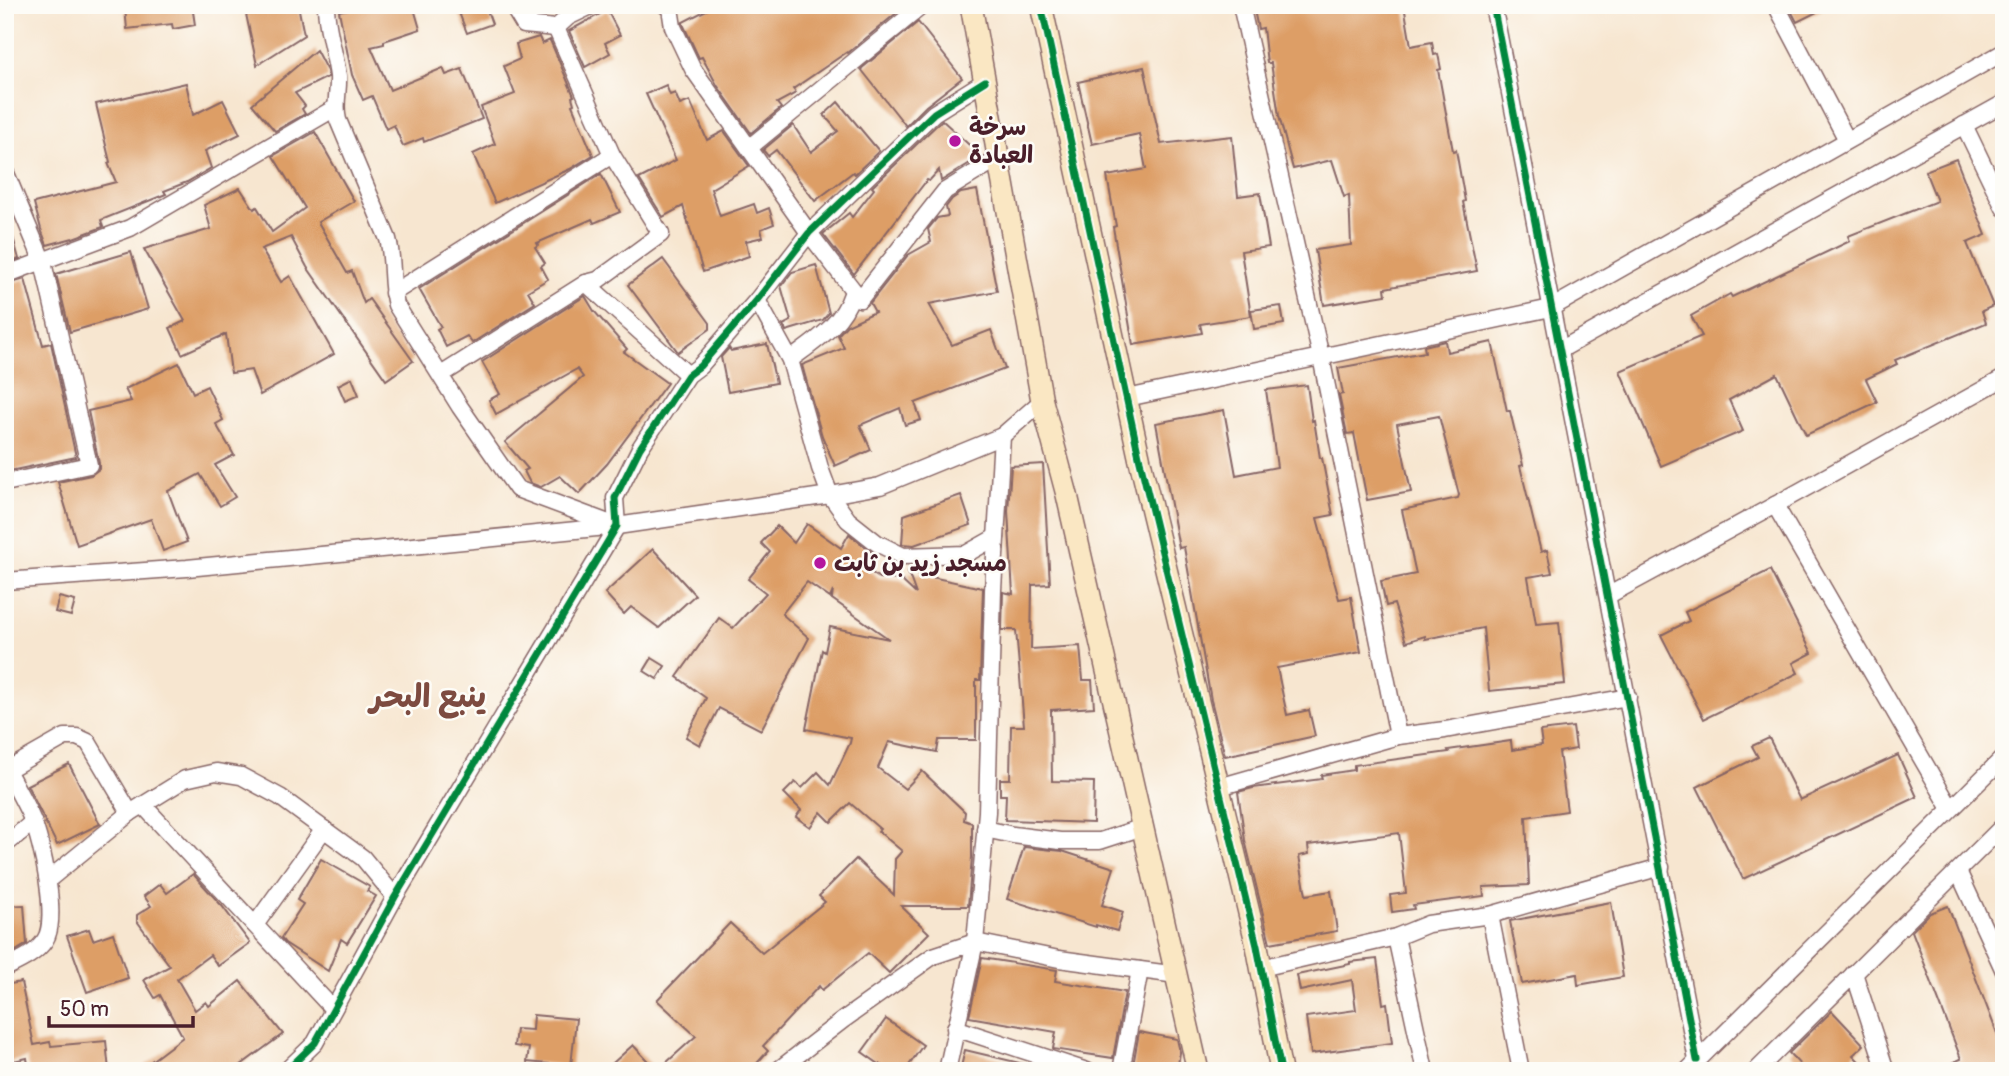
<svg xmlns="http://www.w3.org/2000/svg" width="2009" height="1076" font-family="Pangolin,'Playpen Sans Arabic',sans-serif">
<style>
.building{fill:#dd9e66}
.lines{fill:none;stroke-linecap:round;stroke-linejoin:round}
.street-casing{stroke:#876565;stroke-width:19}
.secondary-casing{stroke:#876565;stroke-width:24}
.street{stroke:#fff;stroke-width:16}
.secondary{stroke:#fae7c3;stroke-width:21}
.cycleway-casing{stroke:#fdfcf7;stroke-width:11}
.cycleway{stroke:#00873e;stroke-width:7}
.poi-dot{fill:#b5179e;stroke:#fdfcf7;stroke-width:2.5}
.labels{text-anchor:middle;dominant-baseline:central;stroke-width:5;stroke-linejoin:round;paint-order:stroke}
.poi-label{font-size:24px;font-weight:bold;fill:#4a1f2b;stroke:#fdfcf7;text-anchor:start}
.district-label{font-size:32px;font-weight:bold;fill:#7d4b40;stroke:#fdfcf7}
</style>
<rect width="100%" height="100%" fill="#fdfcf7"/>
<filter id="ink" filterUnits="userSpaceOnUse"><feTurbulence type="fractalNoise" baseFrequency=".0143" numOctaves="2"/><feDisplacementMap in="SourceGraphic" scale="14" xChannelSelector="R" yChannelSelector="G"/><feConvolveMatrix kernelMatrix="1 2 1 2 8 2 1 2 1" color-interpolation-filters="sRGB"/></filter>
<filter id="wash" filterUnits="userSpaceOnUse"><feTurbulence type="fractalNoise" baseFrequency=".00686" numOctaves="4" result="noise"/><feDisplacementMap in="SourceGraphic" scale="28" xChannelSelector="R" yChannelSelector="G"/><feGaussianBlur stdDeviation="1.57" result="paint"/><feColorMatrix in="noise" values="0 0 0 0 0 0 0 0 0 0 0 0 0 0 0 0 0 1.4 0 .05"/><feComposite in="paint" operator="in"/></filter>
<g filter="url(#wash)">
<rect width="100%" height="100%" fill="#f7e6d0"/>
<g id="blocks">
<g class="building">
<path d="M151,5h41l3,20 -22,4 -1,-5 -45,5 -2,-21z"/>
<path d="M244,5h54l6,30 -47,30z"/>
<path d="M367,5h46l7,24 -36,12v3l-13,3 19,43 53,-22 3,7 16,-6 20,50 -58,23 -1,-4 -20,8 -9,-21 -8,4 -14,-33 -9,4 -11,-25 -13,-64z"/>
<path d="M456,5h29l7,19 -25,9z"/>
<path d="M716,5h189v1l-57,47 -1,-1 -54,37 3,4 -19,10 4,5 -30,25 -34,-48 -15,-28 -3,1 -16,-34v-2z"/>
<path d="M1253,5h151l7,41 21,-4 2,13 4,-1 3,15 -3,1 15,81 3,-1 9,51 -2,1 14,69 -92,17 1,7 -62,10 -9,-55 36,-5 -2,-50 -5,2 -12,-37 -39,9 -14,-53 -8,-53h-4l-4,-35 -5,1z"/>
<path d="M1788,5h43l-34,17z"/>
<path d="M607,10l13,25 -15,8 5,10 -25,14 -16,-36z"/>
<path d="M918,22l44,56 -36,28 -20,20 -45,-57z"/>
<path d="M539,37l3,7 8,-4 24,56 -2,1 2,7 -2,1 21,50 -23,14 -75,34 -22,-49 22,-10 -14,-37 34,-13 -11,-28 16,-7 -4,-15z"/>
<path d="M316,50l11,21 1,6 -33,16 10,13 -3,3 3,5 -30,17 -23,-27z"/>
<path d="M1144,67l17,77 71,-8 6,60 22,-3 9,54 -28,4 10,65 -51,8 2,9 -69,12 -20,-118 3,-1 -9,-50 39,-7 -7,-35 -47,10 -14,-62z"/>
<path d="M186,83l7,32 30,-15 17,34 -35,17 6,17 -24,14 -23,9 2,3 -65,26 2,7 -30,11 -26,7 -6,-16 -7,-26 82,-21 -8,-19 2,-1 -14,-58z"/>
<path d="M666,85l4,10 5,-2 5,12 10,-4 17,39 17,-9 25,35 -38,23 9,27 34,-12 3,9 12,-5 5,16 -13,5 2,8 -17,4 3,15 -46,16 -20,-66 -20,11 -24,-38 37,-19 -30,-66z"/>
<path d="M838,102l41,49 -24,23 -2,-2 -38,29 -39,-51 -8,6 -5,-6 30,-25 18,27 27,-21 -14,-16z"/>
<path d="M942,120l37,34 -9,9 -29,18 -2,-11 -10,11 -2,-1 -73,94 -31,-40 26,-21 3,4 22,-28 -2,-2z"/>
<path d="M315,132l39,69 -36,21 29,51 5,-2 12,32 5,-4 44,62 -27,19 -79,-113 -16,-30 -30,12 20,33 9,-6 44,78 -74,41 -9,-25 -20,3 -5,-39 -44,20 -12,-26 15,-7 -41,-72 67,-20 -7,-24 36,-17 14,21 3,-2 15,25 33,-24 -32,-52z"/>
<path d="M1956,159l30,76 -19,8 26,63 -11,5 4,12 -91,37 2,4 -31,15 11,23 -71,33 -29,-61 -48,26 14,31 -82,35 -41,-95 82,-35 -11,-20 39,-22 2,3 118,-56 -2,-5 89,-35 -12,-30z"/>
<path d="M601,174l19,38 -26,11 -2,-4 -55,24 1,2 -3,2 10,16 -4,3 7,13 -20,12 7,12 -63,40 -5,-7 -21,11 -9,-18 4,-2 -22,-38z"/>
<path d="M977,190l20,101 -68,13 23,41 39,-15 14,39 -90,34 6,17 -16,5 -5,-17 -40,17 11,25 -36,16 -13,-30 -20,-71 42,-17 -6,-13 9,-10 28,-13 -5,-9 38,-48 23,-13 -3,-13 9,-11 11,-2 -2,-9 6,-8 9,-6z"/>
<path d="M5,226h5l9,33 -14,5z"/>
<path d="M131,252l17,57 -78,23 -14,-58z"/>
<path d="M663,259l47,64v6l-32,23 -50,-67z"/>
<path d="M816,265l13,48 -6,7 -37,11 -3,-6 8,-4 -10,-35 11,-14z"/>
<path d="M25,279l18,66 8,-2 25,114 -71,15v-187z"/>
<path d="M585,296l9,15 33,38 -3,3 43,31 -60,81 -28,30 -19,-18 -19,11 -11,-4 -6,-12 4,-2 -23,-27 78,-65 -6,-8 -81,45 -7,-14 11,-6 -18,-32z"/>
<path d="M1281,306l3,18 -30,5 -3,-19z"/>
<path d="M1445,341l2,11 45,-10 15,69h3l13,54 -3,1 21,86 6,-2 5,23 -24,4 8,47 23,-2 6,62 -76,7 -6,-63 -58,11v-3l-19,6 -12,-38 -8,2 -5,-25 35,-7 -14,-64 56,-12 1,-3 -20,-79 -42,8 14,68 -44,8 -13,-67 -7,1 -8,-39 4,-1 -5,-26 87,-16 -1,-6z"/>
<path d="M767,344l9,39 -48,9 -7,-35 8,-9 2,3z"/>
<path d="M179,363l14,30 14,-7 16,34 -7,4 18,31 -19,10 20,32 -15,9 -20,-32 -32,17 19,51 -24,9 -12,-32 -74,26 -19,-63 33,-7 8,-6v-6l-11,-52 43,-10 -6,-12z"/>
<path d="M352,378l7,17 -14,6 -7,-16z"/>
<path d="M1307,385l5,36 2,-1 6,38h2l11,57 -16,3 22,81 12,-2 10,55 -84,16 10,47 22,-5 6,26 -90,20 -14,-56 -27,-153 -5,1 -23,-125 68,-13 12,65 41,-8 -11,-77z"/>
<path d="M1043,464l7,120 -18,1 -1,64 49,-3 3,34h9l2,27 -43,3 1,71 42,1 -1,41 -88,-3 1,-25h-6v-16h10l1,-53h13l-8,-96h-14l1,-38 10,2 -5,-83 3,-45z"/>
<path d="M961,495l10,30 -57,20 -12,-1 2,-29z"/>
<path d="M807,524l34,24 8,-14 24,19 -13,11 19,14 22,2 15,14 -8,-22 75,16 -3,92h-4v60h-37l-2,12 -48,-10 -11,26 27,21 17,-18 43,41 -1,8 8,3v34l-4,49h-67l28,27 -40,40 -21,-20 -46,37 -3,-4 -56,60 5,5 -18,20h-146l29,-26 24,26 39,-35 -39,-36 73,-77 32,30 63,-51 -6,-6 37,-37 38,36 1,-36 7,-8 -24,-20 2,-2 -30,-26 -19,19 -10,-10 -11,15 -14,-10 5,-7 -17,-17 11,-11 7,6 16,-16 12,13 20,-42 1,-5 -45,-9 16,-79 3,2 5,-25 59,12 -57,-40 1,-8 -3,7 -23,-16 -25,32 27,24 -48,92 -42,-22 -19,37 -14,-8 20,-39 -29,-21 42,-59 14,10 33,-35 -18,-14 22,-27 -9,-9 16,-17 17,17z"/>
<path d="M653,549l42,46 -36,33 -28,-21 -7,7 -19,-21z"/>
<path d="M1770,570l42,83 -19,10 5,10 -94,46 -43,-84 28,-14 -4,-9z"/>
<path d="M59,597l16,4 -4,15 -16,-4z"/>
<path d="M652,658l13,8 -8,13 -13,-8z"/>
<path d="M1573,727l3,22 -17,3 8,59 -41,6 3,68 -46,2 1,9 -71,9 1,4 -22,3 -2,-17 16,-2 -7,-60 -91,12 1,9 -10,2 7,39 25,-4 6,40 -67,12 -25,-103 -7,-48 15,-4 69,-9 -1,-4 33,-5v-5l95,-13 -1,-2 63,-9 1,9 30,-5 -2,-14z"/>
<path d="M1769,738l31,62 98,-45 19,42 -174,82 -46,-92 61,-30 -6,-11z"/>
<path d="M69,764l31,60 -43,21 -30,-60z"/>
<path d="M1024,847l38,4 52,17 -12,37 21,7 -6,19 -21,-6v2l-89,-28z"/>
<path d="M321,859l49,28 -3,4 9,5 -29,47 -6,-4 -13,32 -43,-28 -4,-5 22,-34 -6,-4z"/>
<path d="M193,874l29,32 28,37 -32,23 -8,-11 -33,24 18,31 11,-8 3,4 31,-25 43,53 -50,37h-95l45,-34 -23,-42 -5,3 -11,-18 26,-14 -33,-45v-6l14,-9 -7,-10 16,-12 7,9z"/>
<path d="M1611,902l12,75 -45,8 -1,-11 -55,10 -12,-63z"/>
<path d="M24,905l3,39 -13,8h-9v-46z"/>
<path d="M1948,906l52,135 4,-1v31h-71l28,-12 -49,-128 18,-18z"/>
<path d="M89,929l4,11 20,-7 15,45 -41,14 -20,-56z"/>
<path d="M982,958l75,12 -2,11 70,11 -12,66 -60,-9 3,-17 -87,-15z"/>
<path d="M1377,959l6,45 4,-1 5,40 -81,11 -5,-37 50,-7 -4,-30 -52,11 -3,-16 53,-11v-2z"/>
<path d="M21,982l13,63 16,-3 1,4 55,-5 3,30h-80l-2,-13 -22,5v-78z"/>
<path d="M1832,1011l32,34 -11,10 15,16h-62l-17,-18z"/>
<path d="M533,1015l43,4 -5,47 -44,-4 2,-14 -15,-2 2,-17 16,1z"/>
<path d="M886,1019l37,26 -18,26h-16l-27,-19z"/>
<path d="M1139,1032l38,7 3,13 -3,19h-45z"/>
<path d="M965,1050l63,15 -1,6h-67z"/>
</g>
</g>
</g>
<g filter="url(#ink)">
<use href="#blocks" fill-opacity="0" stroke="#876565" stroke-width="2"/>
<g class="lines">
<defs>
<g id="street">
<path d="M326,5c0,24 9,47 12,71 1,15 -4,29 0,44l50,119c6,22 2,44 8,66l64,102 57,82 94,35"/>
<path d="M512,5l12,20 32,3 12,-11 25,-12"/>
<path d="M665,5l5,3 3,19 20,42 116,164 51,66"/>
<path d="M1241,5l80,352 77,379"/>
<path d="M1493,5l204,1055"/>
<path d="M1776,5l71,135"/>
<path d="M1964,125l40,83"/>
<path d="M750,147l173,-142"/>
<path d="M5,171l38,91 46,203 -84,18"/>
<path d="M5,275l125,-47 205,-120"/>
<path d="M586,283l102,92"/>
<path d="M393,293l219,-138"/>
<path d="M757,300l33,60 30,108 10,27 18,25 29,23 26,13 63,-2 30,-17"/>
<path d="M1560,350l444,-247"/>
<path d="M790,360c25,-19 52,-35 62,-66l8,5 85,-108 54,-33"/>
<path d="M441,375l145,-92 12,-3 63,-46 -49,-79 -56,-127"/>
<path d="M1127,398l424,-90 453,-256"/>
<path d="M1775,505l176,304"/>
<path d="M5,581l182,-13 430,-42 213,-31 50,-9 122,-50 40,-35"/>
<path d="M1609,595l166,-90 229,-127"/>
<path d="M5,766c9,18 19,35 27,53 10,23 27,100 13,121 -9,14 -26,21 -40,28"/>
<path d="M7,770l58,-33h12l11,5 42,71"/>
<path d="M1219,787l179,-51 47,-6 183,-33"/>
<path d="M143,805l190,204"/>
<path d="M985,829l28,6 47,6h40l43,-14"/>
<path d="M5,845l28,-23"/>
<path d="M1958,871l46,100"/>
<path d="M48,880l82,-67 55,-34 31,-7 25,4 39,21 83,61 32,39"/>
<path d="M1490,915l31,156"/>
<path d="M255,925l69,-96"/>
<path d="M1396,937l29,134"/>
<path d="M1261,968l135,-31 32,-13 62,-9 171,-48"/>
<path d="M1854,973l32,98"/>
<path d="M955,1028l132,43"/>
<path d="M286,1071l29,-28 80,-146 222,-371 -2,-28 25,-50 48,-73 12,-9 57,-66 52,-67 125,-120 51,-32"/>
<path d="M777,1071l66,-51 90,-64 42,-14 84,17 118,16"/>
<path d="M947,1071l28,-129 12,-130 6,-222 9,-154"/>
<path d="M1121,1071l19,-101"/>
<path d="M1687,1071l317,-314"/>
<path d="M1756,1071l248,-246"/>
</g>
<g id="secondary">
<path d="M971,5l71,396 25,94 131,576"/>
<path d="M1041,5l99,456 117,485 24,125"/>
</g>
</defs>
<use href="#street" class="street-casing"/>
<use href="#secondary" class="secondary-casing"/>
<use href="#street" class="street"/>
<use href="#secondary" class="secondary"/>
<defs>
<g id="cycleway">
<path d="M1041,5l99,456 117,485 24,125"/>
<path d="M1493,5l204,1055"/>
<path d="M286,1071l29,-28 80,-146 222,-371 -2,-28 25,-50 48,-73 12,-9 57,-66 52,-67 125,-120 51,-32"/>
</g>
</defs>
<use href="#cycleway" class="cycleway-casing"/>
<use href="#cycleway" class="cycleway"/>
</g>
</g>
<g class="poi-dot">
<circle cx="955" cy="141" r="7"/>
<circle cx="820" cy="563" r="7"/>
</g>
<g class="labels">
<g class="poi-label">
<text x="969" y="127">سرخة<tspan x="969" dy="28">العبادة</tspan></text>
<text x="834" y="563">مسجد زيد بن ثابت</text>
</g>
<g class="district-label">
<text x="428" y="697">ينبع البحر</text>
</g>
</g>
<rect width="2009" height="1076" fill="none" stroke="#fdfcf7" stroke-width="28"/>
<path d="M49 1016v10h144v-10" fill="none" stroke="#4a1f2b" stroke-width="3.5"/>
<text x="60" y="1016" font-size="21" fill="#4a1f2b" stroke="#fdfcf7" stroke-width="5" paint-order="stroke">50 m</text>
</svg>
